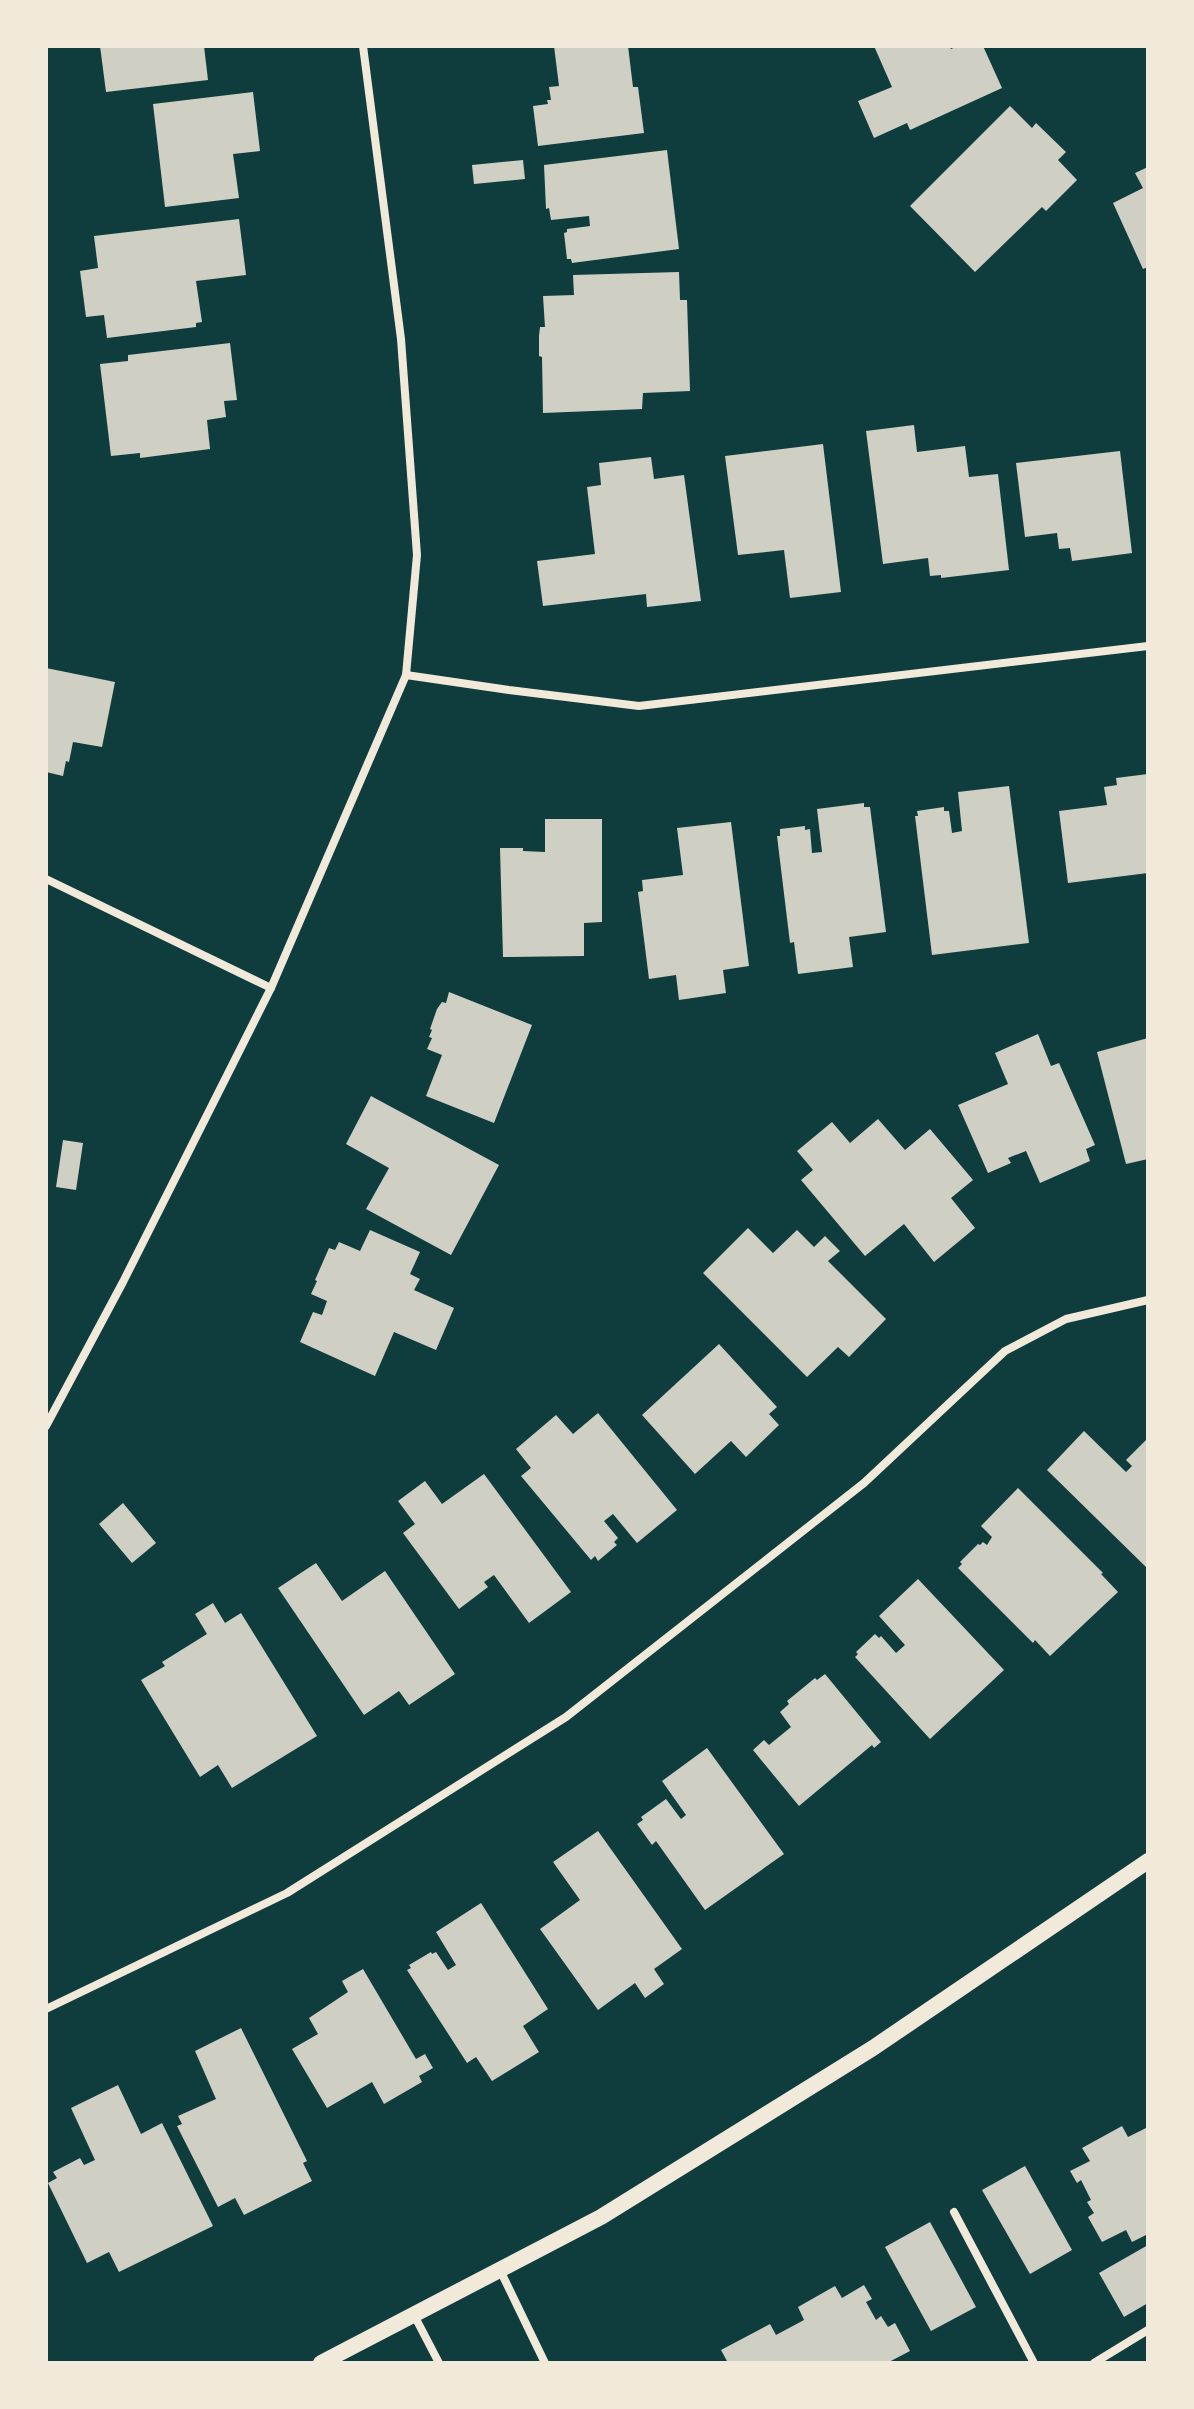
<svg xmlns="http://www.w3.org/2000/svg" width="1194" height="2409" font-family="Jost,sans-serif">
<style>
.building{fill:#cfcfc3}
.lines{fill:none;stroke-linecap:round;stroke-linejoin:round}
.minor{stroke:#f1e9da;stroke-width:8}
.secondary{stroke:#f1e9da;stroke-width:16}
</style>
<rect width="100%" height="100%" fill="#0f3d3e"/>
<g class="building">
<path d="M100,46h104l4,34 -102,12z"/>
<path d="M554,46h74l5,41h5l6,46 -106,13 -5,-40 15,-2 -1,-4h4l-2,-13 10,-1z"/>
<path d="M874,46h75l2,3 7,-3h25l19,42 -92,42 -3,-7 -33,15 -16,-37 34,-14z"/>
<path d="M253,92l7,59 -27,3 6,44 -74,9 -12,-103z"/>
<path d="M1010,106l22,22 4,-5 30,29 -8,8 19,20 -31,31 -4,-4 -67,65 -65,-66z"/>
<path d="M667,150l12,99 -107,14 -1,-4h-4l-3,-26 3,-1v-3l23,-3 -1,-10 -38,4 -2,-12 -3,1 -2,-44z"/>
<path d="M523,160l2,19 -51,5 -2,-19z"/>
<path d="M1148,167v100l-5,2 -30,-66 30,-15 -8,-15z"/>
<path d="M239,219l7,56 -50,6 6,41 -6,1v4l-89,11 -3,-23 -18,2 -6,-46 18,-3 -4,-32z"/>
<path d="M679,272l1,28h7l3,91 -47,2 -1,16 -99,4 -1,-56 -3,-1v-20l1,-9h5l-2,-31 31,-1 -1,-20z"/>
<path d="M230,343l7,57 -13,1 2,16 -19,3 3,29 -70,9v-5l-29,3 -11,-92 28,-3v-6z"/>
<path d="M914,425l3,27 48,-6 4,31 29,-3 11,96 -68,8v-3l-11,1 -2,-18 -45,6 -17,-133z"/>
<path d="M823,444l18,148 -51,6 -6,-48 -46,5 -13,-99z"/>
<path d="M1120,451l12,102 -60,8 -2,-13 -11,1 -2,-16 -32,4 -9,-74z"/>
<path d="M651,457l3,22 30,-4 17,126 -54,6 -1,-13 -103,12 -6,-45 58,-7 -8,-67 14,-2 -2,-22z"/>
<path d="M46,668l69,14 -13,65 -29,-5 -4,20 -3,-1 -3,15 -17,-4z"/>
<path d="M1148,774v99l-80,10 -9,-72 48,-6 -3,-18 13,-2 -1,-7z"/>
<path d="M1009,786l20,157 -97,12 -17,-139h3l-1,-5 27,-4v4h5l3,22 10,-2 -4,-39z"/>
<path d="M864,803v4h6l16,125 -37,5 4,30 -55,7 -4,-32 -4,1 -13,-107h3v-7l25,-3v4l5,-1 2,24 10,-1 -5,-43z"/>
<path d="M545,819h57v103l-18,1v33l-81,1 -3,-109h23v3l22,1z"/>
<path d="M731,822l18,144 -26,4 3,23 -47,7 -3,-25 -27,4 -11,-87 5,-1 -1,-11 41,-5 -6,-47z"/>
<path d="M449,992l83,33 -38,98 -68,-27 16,-41 -15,-6 5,-11 -3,-1 3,-7 -2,-1 7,-20 5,-7 4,1z"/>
<path d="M1038,1034l13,32 8,-3 36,82 -9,4 4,12 -50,22 -14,-32 -18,7 3,5 -23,10 -30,-68 50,-21 -13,-31z"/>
<path d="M1148,1038v121l-22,5 -29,-112z"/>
<path d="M371,1096l128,69 -48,90 -85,-46 23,-41 -43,-24z"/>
<path d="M878,1119l27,31 25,-21 43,51 -22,18 24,30 -41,34 -30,-38 -39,32 -64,-76 12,-10 -16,-19 35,-29 18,21z"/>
<path d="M63,1140l20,3 -7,47 -20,-3z"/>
<path d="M748,1228l25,25 24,-23 17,17 11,-11 15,15 -12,10 58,58 -37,38 -11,-10 -31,30 -104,-104z"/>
<path d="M370,1230l50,22 -10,22 10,5 -6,11 40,18 -18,42 -42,-18 -19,44 -75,-34 13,-30 9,3 5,-14 -16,-7 6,-13 -2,-1 14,-32 6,2 4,-8 21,9z"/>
<path d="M719,1344l58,63 -8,7 10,11 -33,32 -15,-16 -36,33 -53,-59z"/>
<path d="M598,1413l79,97 -40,33 -24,-29 -9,7 14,17 -4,4 3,3 -19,16 -3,-5 -4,4 -70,-84 10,-8 -15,-19 40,-34 17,19z"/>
<path d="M1084,1431l42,41 6,-6 -6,-6 22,-22v131l-101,-99z"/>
<path d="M484,1474l87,118 -42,31 -35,-48 -10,7 4,5 -29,22 -56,-76 12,-9 -17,-23 27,-20 17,23z"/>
<path d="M1018,1488l85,85 -2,1 17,18 -68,64 -15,-16 -2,3 -75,-75 4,-4 -2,-2 18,-18 2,1 3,-3 4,3 5,-8 -11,-11z"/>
<path d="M123,1503l33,40 -24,20 -33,-39z"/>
<path d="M316,1563l26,38 43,-30 70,103 -46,31 -10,-14 -35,24 -86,-127z"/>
<path d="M918,1579l86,91 -74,69 -75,-82 3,-3 -2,-2 19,-18 4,4 2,-2 15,17 9,-8 -26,-29z"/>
<path d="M213,1603l12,20 16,-10 76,123 -85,52 -14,-23 -18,12 -59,-97 24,-14 -3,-4 45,-28 -12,-20z"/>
<path d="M825,1674l56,68 -7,6 -2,-3 -73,61 -46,-56 11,-10 5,5 22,-18 -11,-15 9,-8 -2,-3 28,-23 2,2z"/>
<path d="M707,1748l77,106 -79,56 -49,-69 -4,4 -15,-21 6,-4 -2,-3 25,-18 15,20 5,-4 -24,-34z"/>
<path d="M598,1831l84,118 -28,20 10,15 -19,14 -10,-15 -37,27 -58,-81 40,-29 -27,-38z"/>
<path d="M481,1903l67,106 -25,17 16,26 -47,29 -16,-24 -9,6 -60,-93 4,-2 -2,-3 22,-13 1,2 4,-2 12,18 8,-5 -20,-33z"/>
<path d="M363,1969l53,90 9,-5 8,14 -14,8 3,6 -38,22 -12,-22 -45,26 -35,-59 26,-15 -9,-16 39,-26 -6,-11z"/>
<path d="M241,2028l66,133 -4,2 9,18 -68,34 -9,-17 -17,9 -41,-81 5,-2 -4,-8 38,-17 -21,-48z"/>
<path d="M118,2085l23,49 21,-11 51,103 -94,46 -10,-20 -22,11 -39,-80 9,-5 -4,-6 27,-14 4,7 11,-5 -24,-52z"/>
<path d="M1122,2126l6,11 20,-10v107l-16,8 -6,-12 -24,12 -14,-25 6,-4 -7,-11 4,-2 -10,-20 -4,3 -7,-12 20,-10 -8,-13z"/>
<path d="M1025,2166l47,84 -42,24 -48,-84z"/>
<path d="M930,2222l46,85 -45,24 -46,-84z"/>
<path d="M1148,2245v58l-24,14 -25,-44z"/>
<path d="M864,2285l8,14 -6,3 10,18 5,-4 7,11 7,-4 15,28 -23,12h-159l-7,-13 49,-26 6,11 28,-15 -6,-13 37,-21 7,12z"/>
</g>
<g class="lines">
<g class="minor">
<path d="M406,675l103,15 130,16 509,-60"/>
<path d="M46,879l225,109"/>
<path d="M46,1426l77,-144 148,-294 135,-313 11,-120 -16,-216 -38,-293"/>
<path d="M46,2009l241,-116 279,-176 298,-234 141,-132 61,-32 82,-19"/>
<path d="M954,2212l80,151"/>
<path d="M500,2270l45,93"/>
<path d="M414,2315l25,48"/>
<path d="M1094,2363l54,-33"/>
</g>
<path class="secondary" d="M321,2363l280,-146 272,-169 275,-187"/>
</g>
<rect width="1194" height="2409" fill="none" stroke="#f1e9da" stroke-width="96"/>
</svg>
